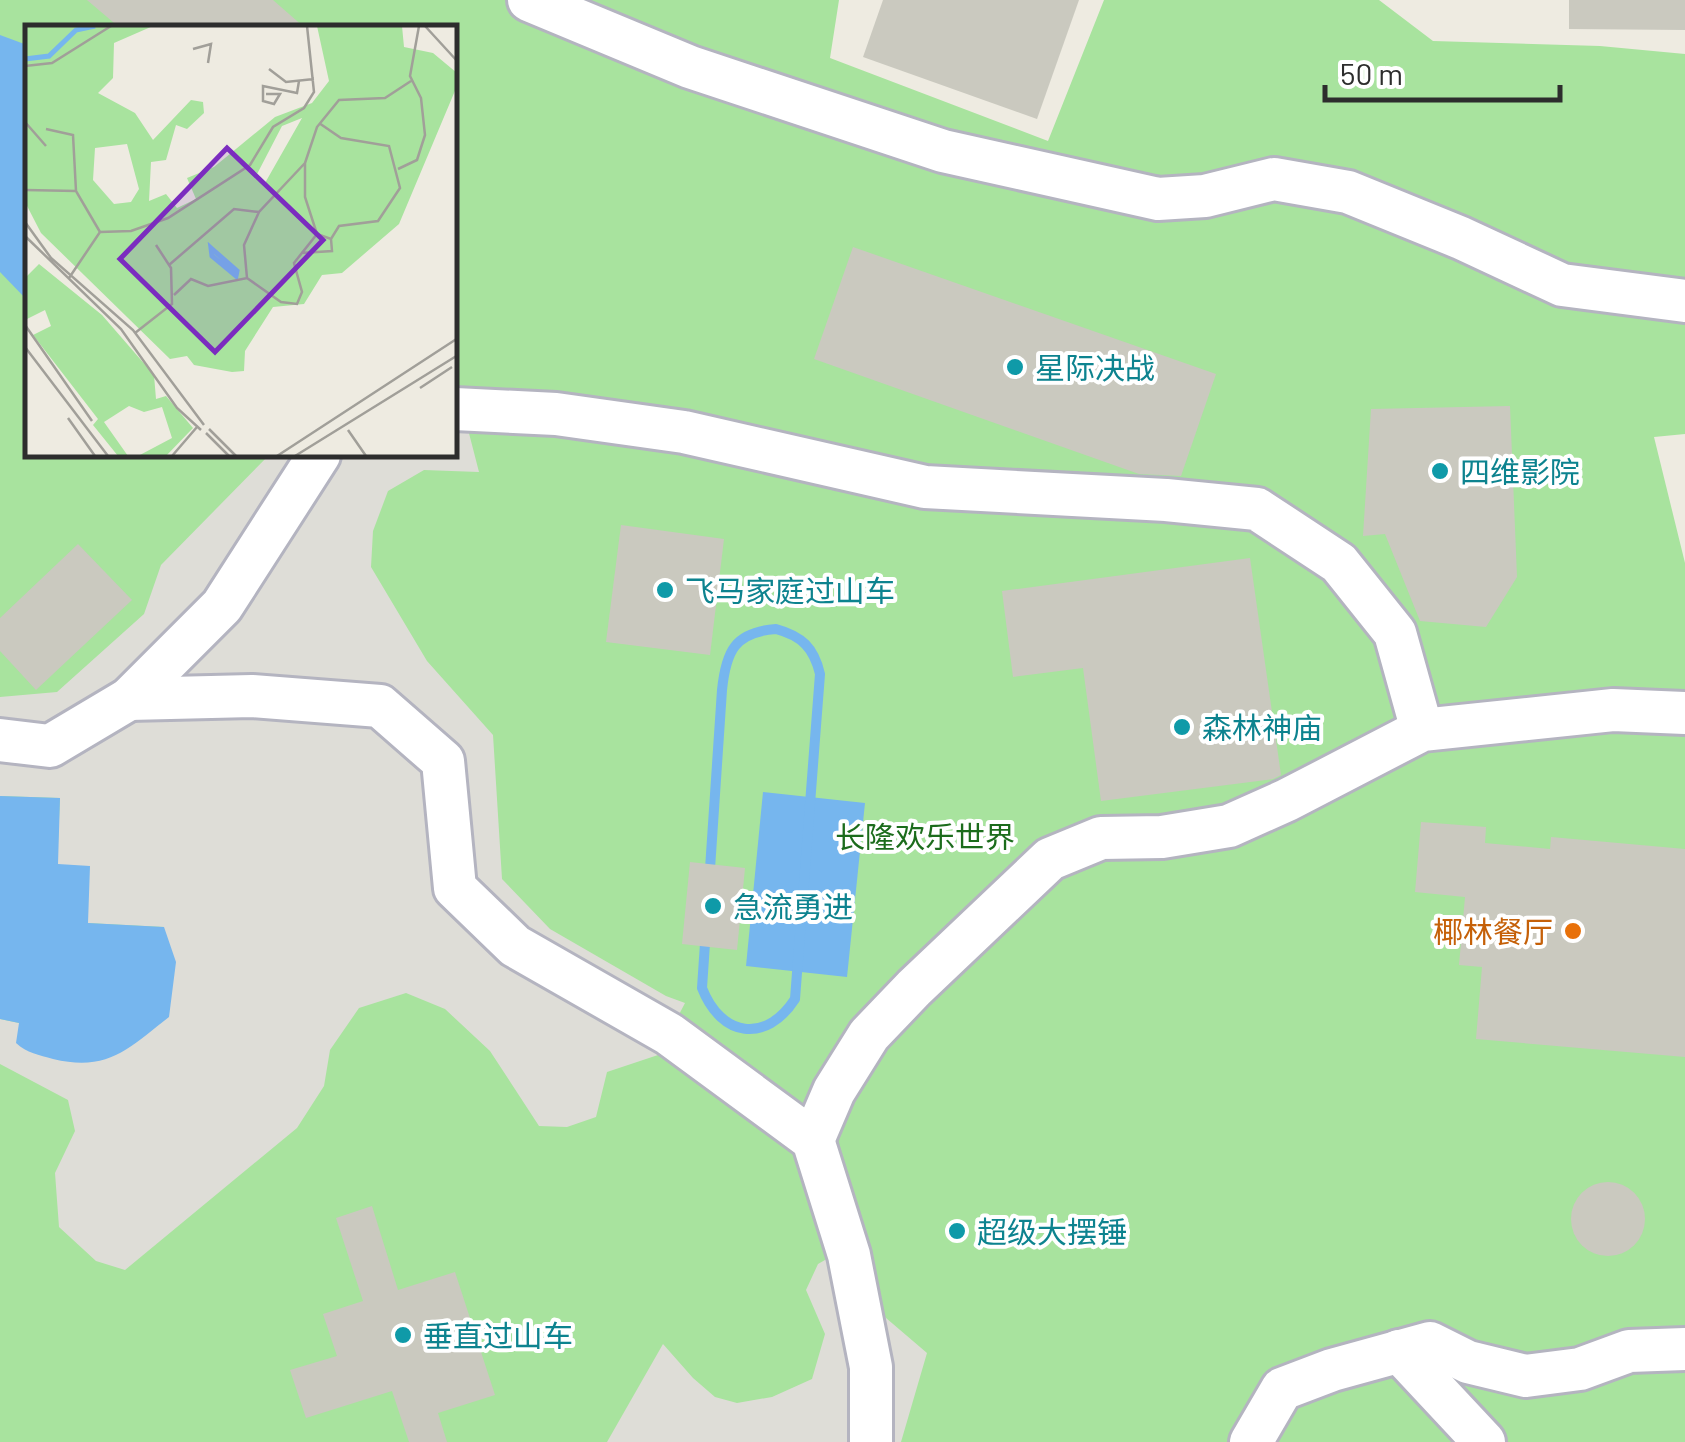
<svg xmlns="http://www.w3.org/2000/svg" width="1685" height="1442" font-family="Barlow,'Noto Sans SC',sans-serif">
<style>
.green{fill:#a8e39e;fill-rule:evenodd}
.plaza{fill:#deddd7}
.water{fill:#76b6ee}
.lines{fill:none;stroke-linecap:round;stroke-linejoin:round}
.stream{stroke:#76b6ee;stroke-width:10}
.building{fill:#cac9bf}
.minor-casing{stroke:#b4b4c0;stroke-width:48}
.minor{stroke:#fff;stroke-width:42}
.culture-dot{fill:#0f9aa8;stroke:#fff;stroke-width:4}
.food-dot{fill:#e8710a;stroke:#fff;stroke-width:4}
.labels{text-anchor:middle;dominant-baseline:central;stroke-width:8;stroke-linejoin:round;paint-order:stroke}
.culture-label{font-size:30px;fill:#0d838f;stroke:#fff;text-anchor:start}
.park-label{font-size:30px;fill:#1c6c1c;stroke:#fff}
.food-label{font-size:30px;fill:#c56008;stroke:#fff;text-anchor:end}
.inset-river{fill:none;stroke:#76b6ee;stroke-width:5}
.inset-road{fill:none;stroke:#a19f99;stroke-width:2.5}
.view{fill:#7b2cbf;fill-opacity:0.15;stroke:#7b2cbf;stroke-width:5}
.inset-edge{fill:none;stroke:#2d2d2d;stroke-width:5}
</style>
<rect width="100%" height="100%" fill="#eeebe1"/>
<path class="green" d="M0,0h839l-9,58 218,83 56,-141h275l54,41 167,5 85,8v380l-31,3 31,126v879h-1685zM28,28h427v427h-427z"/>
<g class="plaza">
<path d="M455,379l24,93 -55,-2 -36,21 -15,40 -2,36 56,94 66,74 9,144 48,50 116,67 19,7 -27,52 -51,17 -11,45 -29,10 -28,-1 -49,-75 -45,-42 -39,-16 -47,15 -29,42 -6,36 -27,42 -172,142 -29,-9 -37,-34 -4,-54 20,-42 -7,-31 -68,-36v-45l19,4 145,-96 -77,-4 -30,-58 3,-67 -60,-2v-99l57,-5 87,-78 17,-49 108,-110h186z"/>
<path d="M865,1237l14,75 48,41 -26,89h-294l56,-98 30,34 22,19 22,6 35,-6 40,-18 13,-45 -19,-44 12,-26z"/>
</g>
<g class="water">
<path d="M0,35l27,10v255l-27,-28z"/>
<path d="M763,792l102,11 -18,174 -101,-11z"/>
<path d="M0,796l60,2 -2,66 32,2 -2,57 76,4 12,35 -7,55c-41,32 -61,55 -116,42 -14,-4 -26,-6 -37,-16l3,-20 -19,-4z"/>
</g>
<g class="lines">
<path class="stream" d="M776,629c26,7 38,19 44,45l-25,325c-29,45 -74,38 -93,-11l20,-298c4,-39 13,-58 54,-61z"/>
</g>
<g class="building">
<path d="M87,0h186l32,28h-185z"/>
<path d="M883,0h196l-42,119 -174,-62z"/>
<path d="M1569,0h116v30l-116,-1z"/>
<path d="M853,247l363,127 -35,102 -42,-2 -325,-115z"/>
<path d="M1510,406l7,171 -31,50 -66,-6 -35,-87 -22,2 8,-127z"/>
<path d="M621,525l103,14 -14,116 -104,-13z"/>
<path d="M78,544l54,56 -96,90 -36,-39v-33z"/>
<path d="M1250,558l31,217 -8,4 -172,22 -18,-133 -70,9 -11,-86z"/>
<path d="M1421,822l65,5 -1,16 65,6 1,-12 134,12v208l-209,-18 6,-72 -23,-2 6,-68 -50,-5z"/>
<path d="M690,862l55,6 -8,82 -55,-6z"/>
<circle cx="1608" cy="1219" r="37"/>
<path d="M372,1206l26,84 57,-18 40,123 -57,18 9,29h-38l-17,-51 -86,27 -16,-48 47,-14 -14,-42 40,-13 -27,-83z"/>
</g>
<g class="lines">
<defs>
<g id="minor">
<path d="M529,0l161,67 253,84 215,48 47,-3 69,-17 74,13 113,46 101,47 123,16"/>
<path d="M455,409l101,5 128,18 241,55 241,13 91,9 82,54 56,70 27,97"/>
<path d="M129,699l123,-3 128,10 63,55 12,127 60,58 154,88 144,106 36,115 22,112v75"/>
<path d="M0,740l50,6 79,-47 93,-93 97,-151"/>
<path d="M813,1140l21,-49 35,-56 45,-47 136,-129 51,-21 61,-1 67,-11 58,-26 135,-70 191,-20 72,3"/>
<path d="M1399,1351l85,91"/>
<path d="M1251,1442l31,-53 50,-19 98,-27 38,19 58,14 54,-7 49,-18 56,-2"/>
</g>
</defs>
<use href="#minor" class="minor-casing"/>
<use href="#minor" class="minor"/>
</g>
<g class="culture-dot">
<circle cx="1015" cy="367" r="10"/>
<circle cx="1440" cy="471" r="10"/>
<circle cx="665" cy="590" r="10"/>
<circle cx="1182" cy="727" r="10"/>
<circle cx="713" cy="906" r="10"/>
<circle cx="957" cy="1231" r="10"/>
<circle cx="403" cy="1335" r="10"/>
</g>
<circle class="food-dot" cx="1573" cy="931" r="10"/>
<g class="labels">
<g class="culture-label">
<text x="1035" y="367">星际决战</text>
<text x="1460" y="471">四维影院</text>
<text x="685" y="590">飞马家庭过山车</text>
<text x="1202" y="727">森林神庙</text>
<text x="733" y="906">急流勇进</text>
<text x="977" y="1231">超级大摆锤</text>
<text x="423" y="1335">垂直过山车</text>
</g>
<g class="park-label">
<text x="925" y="836">长隆欢乐世界</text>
</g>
<g class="food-label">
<text x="1553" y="931">椰林餐厅</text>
</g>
</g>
<g transform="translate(25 25)">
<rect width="432" height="432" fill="#eeebe1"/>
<path d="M0,1h128l-39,17 -1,35 -15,15 37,20 18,27 38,-40 12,2 1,11 -17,16 -11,-4 -10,35 -15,2 -2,39 17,-7 11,14 19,-9 -9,-21 27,-11 61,-50 37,-14 17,-22 -12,-55h85l2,21 29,6 24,20v13l-58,138 -57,49 -20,2 -18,29 -31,3 -28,44 -1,20 -12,1 -38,-7 -7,-9 -17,3 -129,-126 -16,-31zM277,93l-37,65 -10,-5 27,-52zM102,119l12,45 -8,13 -17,2 -21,-24 2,-32zM14,239l63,51 52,60 2,24 10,-3 27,32 -27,28h-28l34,-18 -10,-31 -18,5 -15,-6 -25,16 24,34h-10l-25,-31 5,-6 -65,-84 18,-9 -6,-16 -20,10v-42z" fill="#a8e39e" fill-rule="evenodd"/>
<path class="inset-river" d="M0,34l24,-3 27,-26 19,-4M186,223l26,23 -1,5 -24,-20z"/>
<path class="inset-road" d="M400,1l33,36M168,24l18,-5 -3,19M0,41l27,-3 59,-37M244,44l17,13 28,-3M241,69h14l-6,10 -11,-3v-15l34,7 2,-12M0,97l21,24M21,104l27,6 3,56M373,144l19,-9 8,-25 -4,-37 -11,-22 9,-50M0,165l51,1 24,41M0,197l26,36 82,72 71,95M292,209l14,5 8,-13 39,-5 22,-33 -11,-42 -48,-8 -22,-15M0,211l96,93 56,79 24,22M276,228l31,-2 -1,-12M144,240l65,-56 25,3M44,253l31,-46 31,-1 37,-13 82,-53 23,-38 31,-19 10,-16 -7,-66M222,253l-3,-33 15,-33 46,-49M149,270l17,-16 17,7 39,-8 34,24 16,2 5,-12 -8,-29 23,-29 -12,-37v-34l12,-36 22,-27 46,-2 26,-17M0,300l67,96M110,308l37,-29 -1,-36 -15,-23M0,322l83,109M395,363l32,-21M43,393l27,38M184,404l27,27M323,405l18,26M181,408l23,23M147,431l25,-29M252,431l181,-118M270,431l163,-101"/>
<path class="view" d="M202,123l96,92 -108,112 -95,-93z"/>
<rect width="432" height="432" class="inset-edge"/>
</g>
<path d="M1325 85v15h235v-15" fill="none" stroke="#2d2d2d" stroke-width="5"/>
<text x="1340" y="85" font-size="30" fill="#2d2d2d" stroke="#ffffff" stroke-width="8" paint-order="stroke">50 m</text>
</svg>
